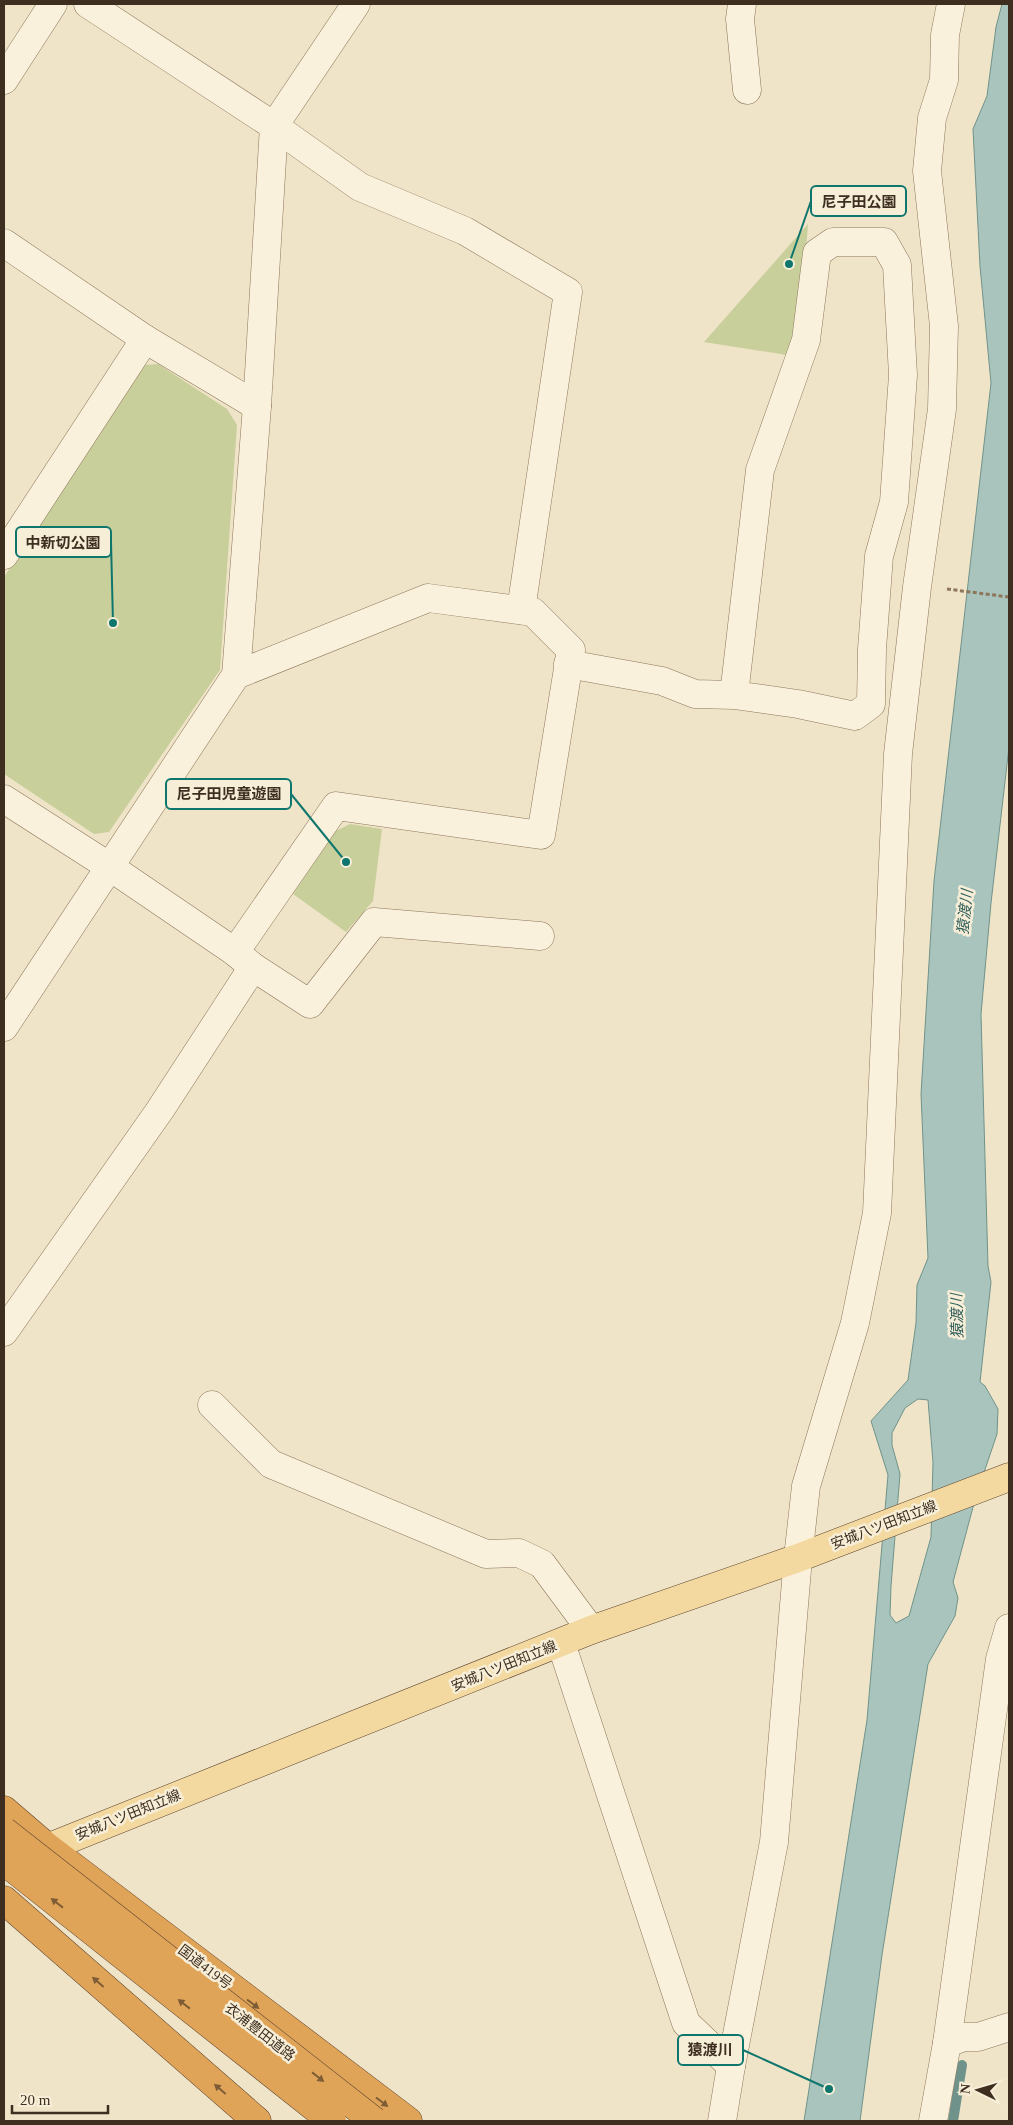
<svg xmlns="http://www.w3.org/2000/svg" width="1013" height="2125" font-family="'Times New Roman','Noto Sans JP',serif">
<style>
.green{fill:#c9cf9b}
.water{fill:#a9c4bc;stroke:#6f938a;fill-rule:evenodd}
.lines{fill:none;stroke-linecap:round;stroke-linejoin:round}
.stream{stroke:#6f938a;stroke-width:10}
.minor-casing{stroke:#8d765c;stroke-width:29}
.major-casing{stroke:#5b4430;stroke-width:29}
.highway-casing{stroke:#5b4430;stroke-width:29}
.path{stroke:#8d765c;stroke-width:3;stroke-dasharray:4 2.5;stroke-linecap:butt}
.minor{stroke:#faf1dc;stroke-width:28}
.major{stroke:#f3d9a0;stroke-width:28}
.highway{stroke:#e0a458;stroke-width:28}
.highway-bridge-casing{stroke:#5b4430;stroke-width:29;stroke-linecap:butt}
.highway-bridge{stroke:#e0a458;stroke-width:28}
.oneway{fill:#7e5d36}
.labels{text-anchor:middle;dominant-baseline:central;stroke-width:5;stroke-linejoin:round;paint-order:stroke}
.street-label{font-size:14px;fill:#3d2e20;stroke:#f7eed8}
.water-label{font-size:15px;font-style:italic;fill:#2f5d5a;stroke:#f7eed8}
.leader{fill:none;stroke:#0f766e;stroke-width:2}
.callout-dot{fill:#0f766e;stroke:#f7eed8;stroke-width:2}
.callout{fill:#f7eed8;stroke:#0f766e;stroke-width:2}
.callout-label{font-size:15px;text-anchor:middle;font-weight:bold;fill:#3d2e20}
</style>
<rect width="100%" height="100%" fill="#f0e4c8"/>
<g class="green">
<path d="M808,224l-6,80 -15,51 -83,-13z"/>
<path d="M158,364l69,45 10,16 -17,245 -111,162 -15,2 -90,-60v-197l139,-212z"/>
<path d="M350,824l32,5 -9,72 -27,31 -53,-38 43,-63z"/>
</g>
<path class="water" d="M1002,4h7v743l-18,156 -10,111 7,252 3,16 -11,100 5,4 13,23 -1,25 -21,62 -23,86 5,16 -3,18 -27,48 -46,291 -22,166h-56l63,-401 21,-245 -17,-54 37,-41 8,-57 1,-38 11,-27 -7,-164 13,-213 57,-498 -11,-117 -7,-137 14,-33 9,-69zM918,1399l10,1 5,62 -2,75 -22,79 -13,7 -6,-8 1,-29 9,-112 -8,-29v-12l13,-25z"/>
<g class="lines">
<path class="stream" d="M953,2121l9,-56"/>
<defs>
<g id="minor">
<path d="M88,4l186,122 86,61 105,44 103,61 -47,318"/>
<path d="M742,4l-2,15 7,71"/>
<path d="M4,80l49,-76"/>
<path d="M4,243l141,96 112,67"/>
<path d="M4,555l141,-216"/>
<path d="M568,664l94,17 33,13 39,1 64,9 57,12 16,-12 1,-55 7,-93 15,-54 9,-127 -6,-110 -13,-23h-51l-16,11 -11,87 -46,130 -26,225"/>
<path d="M4,799l106,68 125,85 18,15 57,37 64,-82 166,14"/>
<path d="M235,952l101,-146 205,29 30,-185 -38,-38 -105,-14 -192,77"/>
<path d="M4,1027l232,-352 21,-269 17,-280 82,-122"/>
<path d="M4,1332l156,-222 93,-143"/>
<path d="M212,1405l59,59 215,90 33,-1 23,11 49,66"/>
<path d="M561,1643l125,380 45,43 -9,55"/>
<path d="M947,2043l17,-6h14l31,-10"/>
<path d="M731,2066l43,-224 24,-284 8,-72 49,-163 22,-110 21,-459 19,-167 25,-178 2,-83 -17,-155 5,-53 12,-38 1,-45 6,-31"/>
<path d="M933,2121l14,-78 53,-384 9,-31"/>
</g>
<path id="major" d="M27,1856l564,-226 207,-72 211,-81"/>
<g id="highway">
<path d="M4,1810l43,37 361,274"/>
<path d="M4,1900l253,221"/>
</g>
</defs>
<use href="#minor" class="minor-casing"/>
<use href="#major" class="major-casing"/>
<use href="#highway" class="highway-casing"/>
<path class="path" d="M947,589l62,8"/>
<use href="#minor" class="minor"/>
<use href="#major" class="major"/>
<use href="#highway" class="highway"/>
<defs>
<g id="highway-bridge">
<path d="M4,1831l370,290"/>
<path d="M4,1861l328,260"/>
</g>
</defs>
<use href="#highway-bridge" class="highway-bridge-casing"/>
<use href="#highway-bridge" class="highway-bridge"/>
</g>
<defs><path id="oneway-solid" d="M-6-.8H1V-3.2L6.5 0L1 3.2V.8H-6Z" transform="scale(1.25)"/></defs>
<g class="oneway">
<use href="#oneway-solid" transform="translate(57 1903) rotate(-142)"/>
<use href="#oneway-solid" transform="translate(98 1982) rotate(-139)"/>
<use href="#oneway-solid" transform="translate(184 2004) rotate(-142)"/>
<use href="#oneway-solid" transform="translate(253 2004) rotate(37)"/>
<use href="#oneway-solid" transform="translate(318 2077) rotate(38)"/>
<use href="#oneway-solid" transform="translate(220 2089) rotate(-139)"/>
<use href="#oneway-solid" transform="translate(382 2102) rotate(37)"/>
</g>
<g class="labels">
<g class="street-label">
<text transform="translate(884 1525) rotate(-21)">安城八ツ田知立線</text>
<text transform="translate(504 1666) rotate(-22)">安城八ツ田知立線</text>
<text transform="translate(128 1815) rotate(-22)">安城八ツ田知立線</text>
<text transform="translate(205 1967) rotate(37)">国道419号</text>
<text transform="translate(260 2032) rotate(38)">衣浦豊田道路</text>
</g>
<g class="water-label">
<text transform="translate(965 912) rotate(-84)">猿渡川</text>
<text transform="translate(957 1316) rotate(-91)">猿渡川</text>
</g>
</g>
<path class="leader" d="M789 264L811 201M113 623L111 542M346 862L291 794M829 2089L743 2050"/>
<g class="callout-dot">
<circle cx="789" cy="264" r="5"/>
<circle cx="113" cy="623" r="5"/>
<circle cx="346" cy="862" r="5"/>
<circle cx="829" cy="2089" r="5"/>
</g>
<g class="callout">
<rect x="811" y="186" width="95" height="30" rx="5"/>
<rect x="16" y="527" width="95" height="30" rx="5"/>
<rect x="166" y="779" width="125" height="30" rx="5"/>
<rect x="678" y="2035" width="65" height="30" rx="5"/>
</g>
<g class="callout-label">
<text x="859" y="207">尼子田公園</text>
<text x="63" y="548">中新切公園</text>
<text x="229" y="799">尼子田児童遊園</text>
<text x="710" y="2055">猿渡川</text>
</g>
<rect width="1013" height="2125" fill="none" stroke="#3d2e20" stroke-width="10"/>
<g transform="translate(978 2090) rotate(275)" stroke="#f7eed8" stroke-width="4" paint-order="stroke">
<path d="M0-4L9 19L0 12L-9 19Z" fill="#3d2e20"/>
<text y="-8" font-size="14" font-weight="bold" text-anchor="middle" fill="#3d2e20">N</text>
</g>
<path d="M12 2105v8h96v-8" fill="none" stroke="#3d2e20" stroke-width="2.5"/>
<text x="20" y="2105" font-size="15" fill="#3d2e20" stroke="#f7eed8" stroke-width="4" paint-order="stroke">20 m</text>
</svg>
